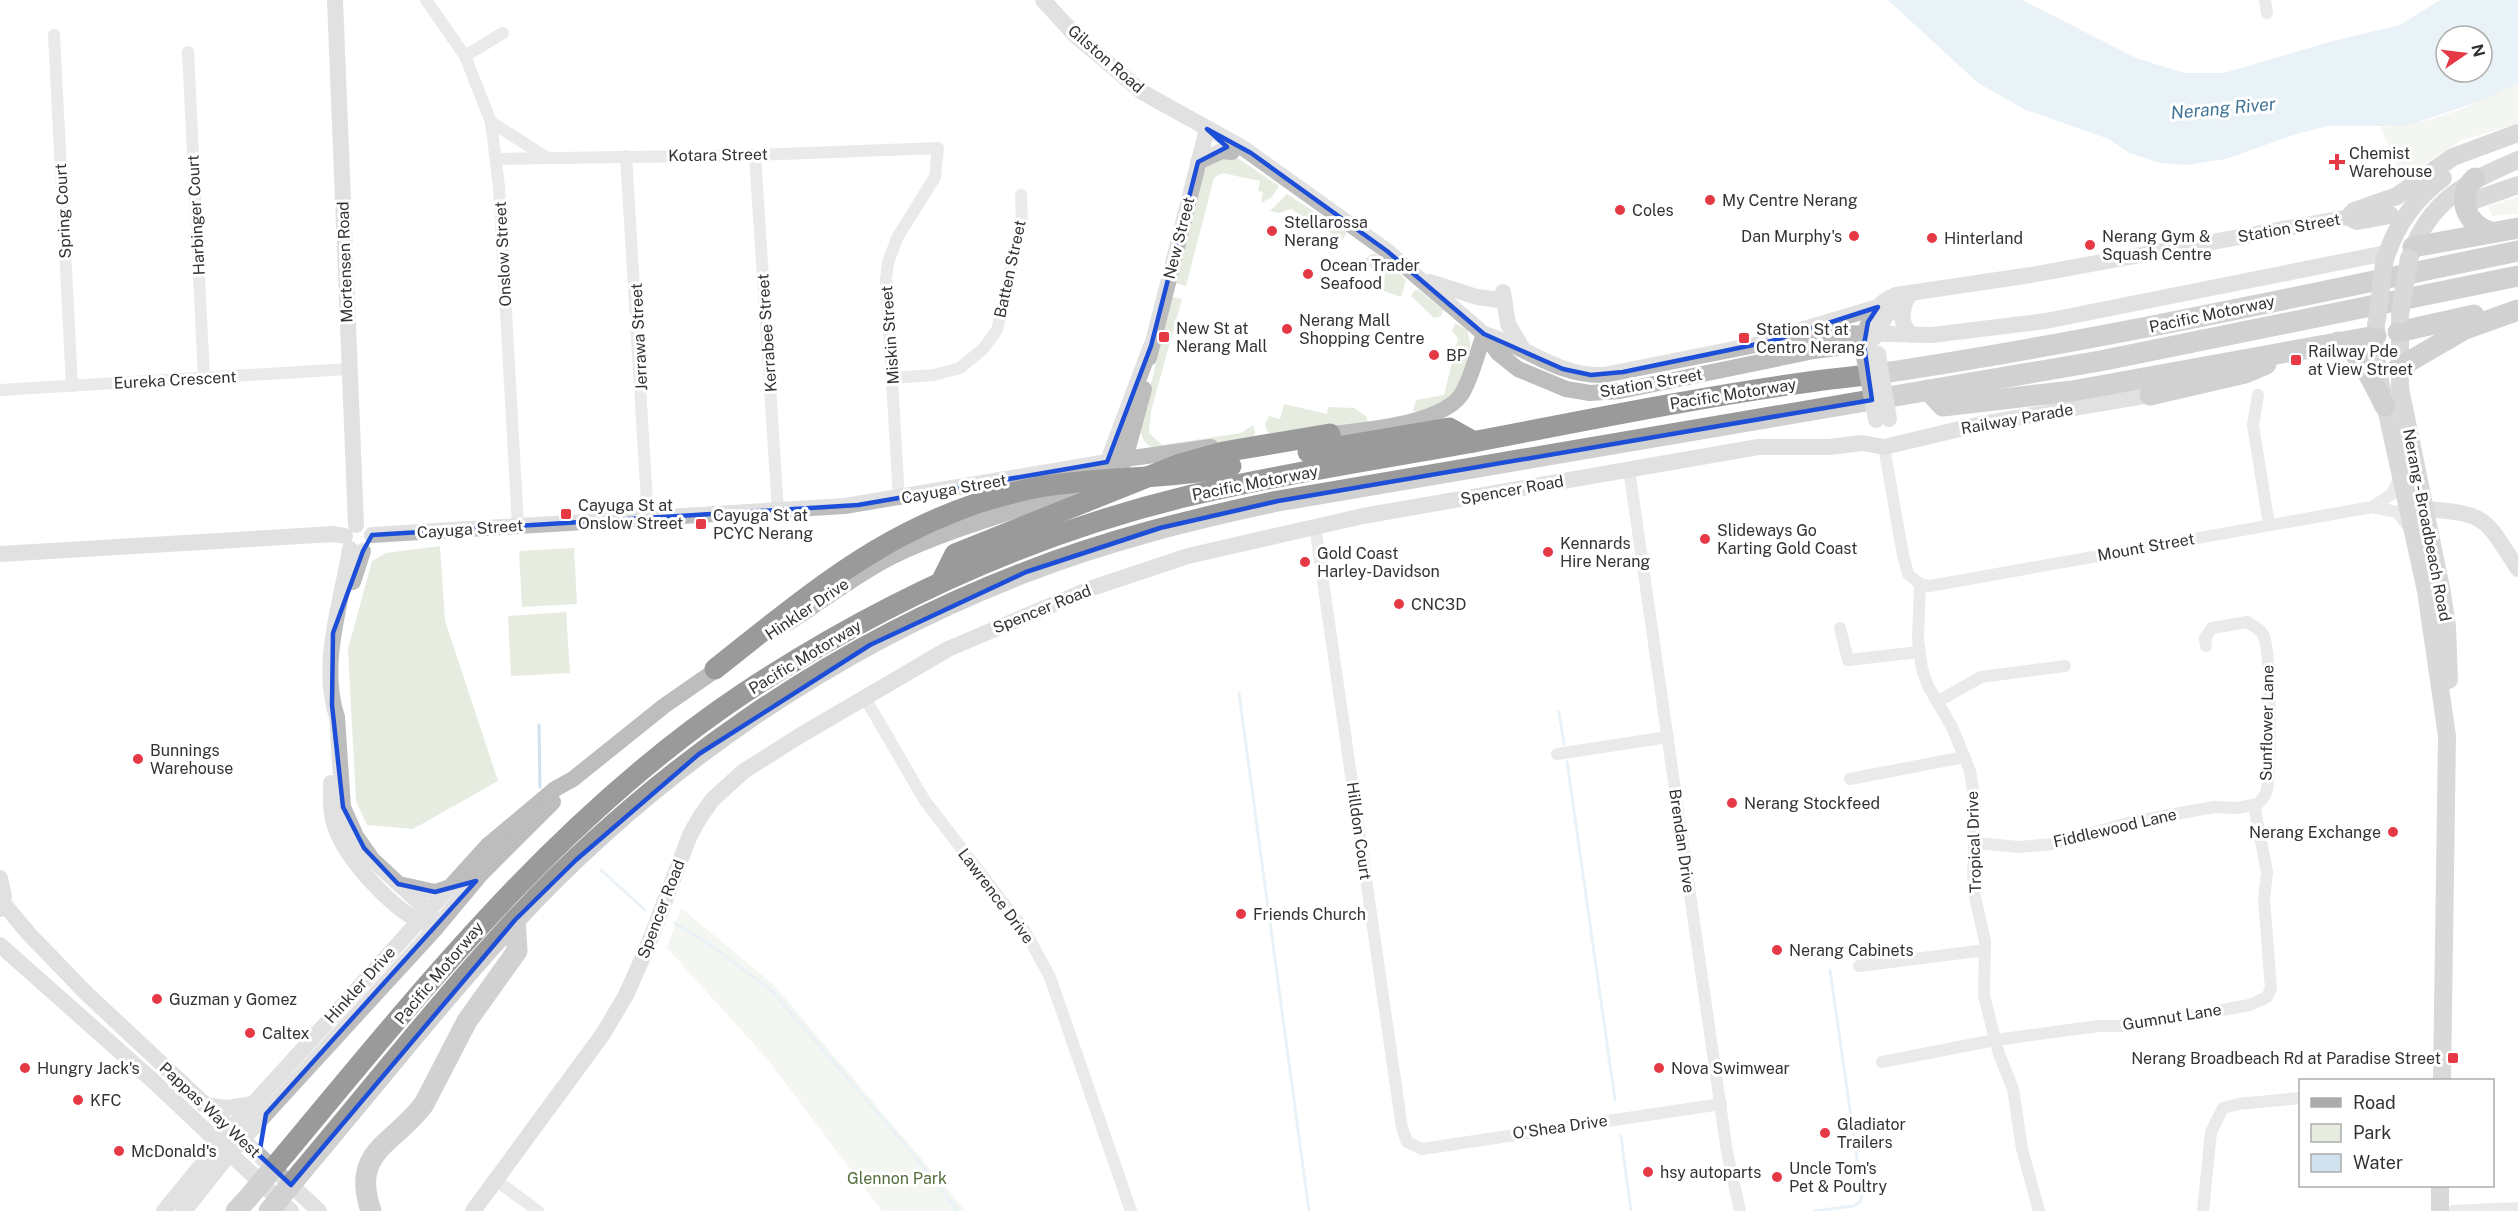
<svg xmlns="http://www.w3.org/2000/svg" width="2518" height="1211" font-family="'Public Sans',sans-serif">
<style>
.green{fill:#e6ecdf}
.water{fill:#cfe2ee;fill-rule:evenodd}
.lines{fill:none;stroke-linecap:round;stroke-linejoin:round}
.stream{stroke:#cfe2ee;stroke-width:3}
.street{stroke:#d0d0d0;stroke-width:12}
.secondary{stroke:#bdbdbd;stroke-width:16}
.primary{stroke:#ababab;stroke-width:18}
.highway{stroke:#9a9a9a;stroke-width:21}
.secondary-bridge{stroke:#bdbdbd;stroke-width:16}
.primary-bridge{stroke:#ababab;stroke-width:18}
.highway-bridge{stroke:#9a9a9a;stroke-width:21}
.marked{fill:none;stroke:#1d4ed8;stroke-width:4.5;stroke-linejoin:round}
.poi-dot{fill:#e63946;stroke:#fff;stroke-width:2}
.labels{text-anchor:middle;dominant-baseline:central;stroke-width:6;stroke-linejoin:round;paint-order:stroke}
.street-label{font-size:16px;fill:#333;stroke:#fff}
.poi-label{font-size:16px;fill:#333;stroke:#fff;text-anchor:start}
.park-label{font-size:16px;fill:#56703f;stroke:#fff}
.water-label{font-size:18px;font-style:italic;fill:#3f7597;stroke:#fff}
</style>
<rect width="100%" height="100%" fill="#fff"/>
<g class="green">
<path d="M2518,83v41l-56,16 -47,30 -14,5 -21,-48c50,-1 94,-23 138,-44z"/>
<path d="M1227,155l12,4 40,27 -7,11 -11,6 2,-11 -5,-1 2,-10 -38,-8 -8,5 -28,108 -10,-3 28,-111 4,-8z"/>
<path d="M1287,194l60,39 -5,7 -51,-31 -12,4 -9,-2z"/>
<path d="M2518,197v17l-26,2 -4,-10z"/>
<path d="M1371,254h5l30,26 -5,17 -17,-6 1,-20 -20,-5 -1,-6z"/>
<path d="M1419,290l24,20 -2,6 -7,2 -23,-22 3,-5z"/>
<path d="M1172,297l10,2 -31,112 -2,22 13,12 79,-12 12,-8 2,7 -2,6 -91,12c-13,-2 -20,-8 -22,-21z"/>
<path d="M1455,323l12,7c13,32 -16,86 -54,81l3,-11 28,-5 14,-57 -6,-7z"/>
<path d="M1284,404l43,10 1,-7 26,1 12,8 2,7 -95,12 -6,-4 -2,-7 4,-8 11,3z"/>
<path d="M440,546l5,75 53,160 -85,48 -46,-4 -11,-24 -8,-152 24,-88 14,-8z"/>
<path d="M574,548l3,56 -55,3 -3,-56z"/>
<path d="M566,612l4,61 -59,3 -3,-60z"/>
<path d="M681,908l91,75 194,228h-84l-113,-150 -102,-113z"/>
</g>
<path class="water" d="M1888,0h134l114,58 48,15h40l109,-32 67,-16 40,-25h78v83l-35,17 -77,26h-78l-35,9 -67,24 -40,6 -25,-2 -32,-10 -20,-14 -83,-29 -48,-27zM2446,36h36v36h-36z"/>
<g class="lines">
<g class="stream">
<path d="M1239,693l70,518"/>
<path d="M1559,712l5,32"/>
<path d="M539,725l1,62"/>
<path d="M1567,762l48,338"/>
<path d="M601,870l44,40"/>
<path d="M675,923l34,21 62,46 137,158 50,63"/>
<path d="M1621,1136l10,75"/>
<path d="M1815,1211l38,-5 7,-4 2,-8 -32,-224"/>
</g>
<g class="street">
<path d="M426,0l39,56 26,66 8,65 19,339"/>
<path d="M2265,0l2,13"/>
<path d="M54,35l18,351"/>
<path d="M188,52l16,326"/>
<path d="M465,56l38,-23"/>
<path d="M491,122l55,35"/>
<path d="M755,155l23,356"/>
<path d="M626,156l22,363"/>
<path d="M497,159l258,-4 183,-7 -3,29 -38,61 -9,25 -2,16 13,220"/>
<path d="M893,378l41,-3 26,-7 23,-19 14,-19 25,-110 -1,-25"/>
<path d="M0,390l349,-21"/>
<path d="M2258,395l-5,30 16,100"/>
<path d="M1884,447l19,108 5,19 12,10"/>
<path d="M1629,469l98,683 13,59"/>
<path d="M2372,507l20,-13 8,-18"/>
<path d="M1315,526l87,602 5,14 15,7 299,-45"/>
<path d="M1920,584l-2,56 4,29 6,17 24,41 18,44 5,32 -2,85 12,53 -1,55 15,58 14,35 9,60 17,62"/>
<path d="M1920,584l10,2 442,-79 25,5 11,14"/>
<path d="M1840,628l8,32 71,-8"/>
<path d="M865,698l60,103 100,130 25,46 81,234"/>
<path d="M1937,702l44,-25 84,-11"/>
<path d="M1557,754l111,-17"/>
<path d="M1850,779l114,-22"/>
<path d="M1975,843l44,4 34,-3 78,-22 83,-15 23,1 21,-4c2,-3 7,-7 8,-11 6,-17 5,-139 -2,-156 -2,-7 -11,-11 -17,-15l-35,6 -7,10 1,8"/>
<path d="M1859,966l126,-16"/>
<path d="M1882,1062l113,-22 104,-14h34l117,-21 17,-8 4,-8 -7,-90 3,-27 -13,-67"/>
<path d="M497,1181l41,30"/>
<path d="M2203,1211l8,-79 12,-24 15,-4 62,-6"/>
<path d="M2453,1211l65,-3"/>
</g>
<g class="secondary">
<path d="M335,0l21,525"/>
<path d="M1043,0l33,36 66,56 101,56 144,103 97,83 14,19 20,16 48,20 24,4 30,-2 194,-40 53,-7 10,-9 8,-18 25,-23"/>
<path d="M1198,162l24,-11 10,1"/>
<path d="M1430,282l47,15 22,3"/>
<path d="M1503,292l5,32 15,25"/>
<path d="M1909,295c-8,14 -11,29 3,40"/>
<path d="M1801,330l77,-23"/>
<path d="M1484,334c42,12 74,43 120,41l196,-39 45,-3 87,2 114,-14 340,-68"/>
<path d="M1864,344c2,-23 10,-40 32,-49l135,-20 318,-58"/>
<path d="M1149,358l58,-229"/>
<path d="M1320,435c35,-3 120,-10 141,-40 11,-17 16,-42 23,-61"/>
<path d="M1121,467l4,-8 19,-70"/>
<path d="M2426,509c63,5 58,9 92,60"/>
<path d="M372,535l473,-29 280,-47 86,-12"/>
<path d="M350,549c-8,52 -31,115 -13,168l6,90 13,29 16,23 55,51 6,9"/>
<path d="M0,554l334,-20 11,2"/>
<path d="M353,582l10,-31"/>
<path d="M788,623c35,-22 67,-48 105,-67 56,-27 118,-43 177,-64l24,-15 15,-19 42,-112"/>
<path d="M331,783c0,15 -1,32 5,46 11,31 60,85 91,95"/>
<path d="M0,878l4,18 -4,13"/>
<path d="M399,884l36,8 12,-4"/>
<path d="M3,903l26,31 57,59 233,218"/>
<path d="M0,945l151,134 140,132"/>
<path d="M204,1105l23,3 27,-4"/>
<path d="M164,1211l72,-88 251,-277 68,-57 18,-10 91,-73 62,-43"/>
<path d="M184,1211l46,-58 207,-226 45,-54 71,-71"/>
<path d="M473,1211l130,-177 23,-39 21,-47 43,-113 10,-18 13,-18 31,-28 57,-36 147,-86 144,-61 96,-32 175,-40 395,-69h71l33,-4 22,4 97,-23 169,-29"/>
</g>
<g class="primary">
<path d="M2475,200l43,-15"/>
<path d="M2390,215l-33,6 -8,-4 5,-6 43,-15 56,-39 65,-24"/>
<path d="M2410,257c18,-56 58,-76 108,-97"/>
<path d="M2384,263c10,-35 29,-63 59,-85"/>
<path d="M2400,320v68l42,205 5,33 2,54"/>
<path d="M2376,324l1,43 49,224 21,145 -5,344"/>
<path d="M2440,1211v-25"/>
</g>
<g class="highway">
<path d="M2475,178c-21,19 -8,46 15,54"/>
<path d="M2413,247l105,-19"/>
<path d="M2398,332l76,-17"/>
<path d="M2338,342c20,3 38,47 47,64"/>
<path d="M2398,368l67,-39 53,-19"/>
<path d="M1928,390l15,16 129,-15 304,-55"/>
<path d="M2150,395l95,-22 21,-9"/>
<path d="M1308,452l141,-24 25,14"/>
<path d="M941,582l14,-28 225,-90 43,-12 107,-18"/>
<path d="M715,669c105,-83 187,-155 324,-182"/>
<path d="M286,1153c139,-167 275,-338 458,-460 135,-89 286,-159 444,-197 85,-20 172,-34 258,-49 123,-23 246,-49 370,-66 29,-4 58,-6 87,-11 207,-32 411,-77 615,-119"/>
<path d="M302,1171c71,-84 139,-171 213,-251 141,-152 318,-274 511,-348 82,-32 167,-53 252,-71l822,-140 418,-85"/>
<path d="M236,1211l12,-13"/>
<path d="M371,1211c-21,-61 24,-67 53,-107l43,-83 50,-70 -2,-31"/>
</g>
<g class="secondary-bridge">
<path d="M1878,354l11,65"/>
<path d="M1864,357l12,63"/>
</g>
<g class="primary-bridge">
<path d="M2400,315l9,-57"/>
<path d="M2377,320l7,-57"/>
</g>
<g class="highway-bridge">
<path d="M1039,487c64,-11 129,-7 192,-21"/>
<path d="M248,1198l38,-45"/>
<path d="M269,1211l33,-40"/>
</g>
</g>
<path d="M0 0H2518V1211H0ZM1207,129l44,24 136,98 97,83 79,35 28,6 32,-3 149,-31 106,-34 -10,15 -4,23 8,55 -594,101 -118,27 -134,44 -156,73 -171,109 -123,106 -61,60 -224,265 -32,-30 7,-41 210,-233 -41,11 -37,-8 -34,-36 -21,-41 -11,-102 1,-72 30,-82 9,-16 486,-30 249,-43 44,-116 47,-184 29,-15z" fill="#fff" fill-opacity=".55" fill-rule="evenodd"/>
<path class="marked" d="M1207,129l44,24 136,98 97,83 79,35 28,6 32,-3 149,-31 106,-34 -10,15 -4,23 8,55 -594,101 -118,27 -134,44 -156,73 -171,109 -123,106 -61,60 -224,265 -32,-30 7,-41 210,-233 -41,11 -37,-8 -34,-36 -21,-41 -11,-102 1,-72 30,-82 9,-16 486,-30 249,-43 44,-116 47,-184 29,-15z"/>
<g class="poi-dot">
<path d="M2334 153h6v6h6v6h-6v6h-6v-6h-6v-6h6z"/>
<circle cx="1710" cy="200" r="6"/>
<circle cx="1620" cy="210" r="6"/>
<circle cx="1272" cy="231" r="6"/>
<circle cx="1854" cy="236" r="6"/>
<circle cx="1932" cy="238" r="6"/>
<circle cx="2090" cy="245" r="6"/>
<circle cx="1308" cy="274" r="6"/>
<circle cx="1287" cy="329" r="6"/>
<rect x="1158" y="331" width="12" height="12" rx="3"/>
<rect x="1738" y="332" width="12" height="12" rx="3"/>
<circle cx="1434" cy="355" r="6"/>
<rect x="2290" y="354" width="12" height="12" rx="3"/>
<rect x="560" y="508" width="12" height="12" rx="3"/>
<rect x="695" y="518" width="12" height="12" rx="3"/>
<circle cx="1705" cy="539" r="6"/>
<circle cx="1548" cy="552" r="6"/>
<circle cx="1305" cy="562" r="6"/>
<circle cx="1399" cy="604" r="6"/>
<circle cx="138" cy="759" r="6"/>
<circle cx="1732" cy="803" r="6"/>
<circle cx="2393" cy="832" r="6"/>
<circle cx="1241" cy="914" r="6"/>
<circle cx="1777" cy="950" r="6"/>
<circle cx="157" cy="999" r="6"/>
<circle cx="250" cy="1033" r="6"/>
<rect x="2447" y="1052" width="12" height="12" rx="3"/>
<circle cx="25" cy="1068" r="6"/>
<circle cx="1659" cy="1068" r="6"/>
<circle cx="78" cy="1100" r="6"/>
<circle cx="1825" cy="1133" r="6"/>
<circle cx="119" cy="1151" r="6"/>
<circle cx="1648" cy="1172" r="6"/>
<circle cx="1777" cy="1177" r="6"/>
</g>
<g class="labels">
<g class="street-label">
<text transform="translate(1106 59) rotate(41)">Gilston Road</text>
<text transform="translate(718 155) rotate(-1)">Kotara Street</text>
<text transform="translate(63 211) rotate(-93)">Spring Court</text>
<text transform="translate(196 215) rotate(-93)">Harbinger Court</text>
<text transform="translate(2289 228) rotate(-10)">Station Street</text>
<text transform="translate(1179 238) rotate(-76)">New Street</text>
<text transform="translate(503 254) rotate(-93)">Onslow Street</text>
<text transform="translate(345 262) rotate(-92)">Mortensen Road</text>
<text transform="translate(1010 269) rotate(-78)">Batten Street</text>
<text transform="translate(2212 314) rotate(-12)">Pacific Motorway</text>
<text transform="translate(767 333) rotate(-94)">Kerrabee Street</text>
<text transform="translate(890 335) rotate(-94)">Miskin Street</text>
<text transform="translate(639 337) rotate(-93)">Jerrawa Street</text>
<text transform="translate(175 380) rotate(-3)">Eureka Crescent</text>
<text transform="translate(1651 383) rotate(-10)">Station Street</text>
<text transform="translate(1733 394) rotate(-9)">Pacific Motorway</text>
<text transform="translate(2017 419) rotate(-10)">Railway Parade</text>
<text transform="translate(1255 483) rotate(-11)">Pacific Motorway</text>
<text transform="translate(954 489) rotate(-10)">Cayuga Street</text>
<text transform="translate(1512 490) rotate(-10)">Spencer Road</text>
<text transform="translate(2427 525) rotate(79)">Nerang - Broadbeach Road</text>
<text transform="translate(470 529) rotate(-4)">Cayuga Street</text>
<text transform="translate(2146 547) rotate(-10)">Mount Street</text>
<text transform="translate(807 609) rotate(-34)">Hinkler Drive</text>
<text transform="translate(1042 609) rotate(-22)">Spencer Road</text>
<text transform="translate(805 657) rotate(-31)">Pacific Motorway</text>
<text transform="translate(2267 723) rotate(-89)">Sunflower Lane</text>
<text transform="translate(2115 828) rotate(-13)">Fiddlewood Lane</text>
<text transform="translate(1359 831) rotate(82)">Hilldon Court</text>
<text transform="translate(1682 841) rotate(82)">Brendan Drive</text>
<text transform="translate(1974 842) rotate(-92)">Tropical Drive</text>
<text transform="translate(996 896) rotate(53)">Lawrence Drive</text>
<text transform="translate(661 909) rotate(-69)">Spencer Road</text>
<text transform="translate(439 973) rotate(-50)">Pacific Motorway</text>
<text transform="translate(360 985) rotate(-48)">Hinkler Drive</text>
<text transform="translate(2172 1017) rotate(-9)">Gumnut Lane</text>
<text transform="translate(210 1110) rotate(43)">Pappas Way West</text>
<text transform="translate(1560 1127) rotate(-8)">O'Shea Drive</text>
</g>
<g class="poi-label">
<text x="2349" y="153">Chemist<tspan x="2349" dy="18">Warehouse</tspan></text>
<text x="1722" y="200">My Centre Nerang</text>
<text x="1632" y="210">Coles</text>
<text x="1284" y="222">Stellarossa<tspan x="1284" dy="18">Nerang</tspan></text>
<text x="1842" y="236" text-anchor="end">Dan Murphy's</text>
<text x="2102" y="236">Nerang Gym &amp;<tspan x="2102" dy="18">Squash Centre</tspan></text>
<text x="1944" y="238">Hinterland</text>
<text x="1320" y="265">Ocean Trader<tspan x="1320" dy="18">Seafood</tspan></text>
<text x="1299" y="320">Nerang Mall<tspan x="1299" dy="18">Shopping Centre</tspan></text>
<text x="1176" y="328">New St at<tspan x="1176" dy="18">Nerang Mall</tspan></text>
<text x="1756" y="329">Station St at<tspan x="1756" dy="18">Centro Nerang</tspan></text>
<text x="2308" y="351">Railway Pde<tspan x="2308" dy="18">at View Street</tspan></text>
<text x="1446" y="355">BP</text>
<text x="578" y="505">Cayuga St at<tspan x="578" dy="18">Onslow Street</tspan></text>
<text x="713" y="515">Cayuga St at<tspan x="713" dy="18">PCYC Nerang</tspan></text>
<text x="1717" y="530">Slideways Go<tspan x="1717" dy="18">Karting Gold Coast</tspan></text>
<text x="1560" y="543">Kennards<tspan x="1560" dy="18">Hire Nerang</tspan></text>
<text x="1317" y="553">Gold Coast<tspan x="1317" dy="18">Harley-Davidson</tspan></text>
<text x="1411" y="604">CNC3D</text>
<text x="150" y="750">Bunnings<tspan x="150" dy="18">Warehouse</tspan></text>
<text x="1744" y="803">Nerang Stockfeed</text>
<text x="2381" y="832" text-anchor="end">Nerang Exchange</text>
<text x="1253" y="914">Friends Church</text>
<text x="1789" y="950">Nerang Cabinets</text>
<text x="169" y="999">Guzman y Gomez</text>
<text x="262" y="1033">Caltex</text>
<text x="2441" y="1058" text-anchor="end">Nerang Broadbeach Rd at Paradise Street</text>
<text x="37" y="1068">Hungry Jack's</text>
<text x="1671" y="1068">Nova Swimwear</text>
<text x="90" y="1100">KFC</text>
<text x="1837" y="1124">Gladiator<tspan x="1837" dy="18">Trailers</tspan></text>
<text x="131" y="1151">McDonald's</text>
<text x="1789" y="1168">Uncle Tom's<tspan x="1789" dy="18">Pet &amp; Poultry</tspan></text>
<text x="1660" y="1172">hsy autoparts</text>
</g>
<g class="park-label">
<text x="897" y="1178">Glennon Park</text>
</g>
<g class="water-label">
<text transform="translate(2223 108) rotate(-5)">Nerang River</text>
</g>
</g>
<rect x="2299" y="1079" width="195" height="108" fill="#ffffff" stroke="#adadad" stroke-width="1.5"/>
<rect x="2311" y="1098" width="30" height="9" fill="#ababab" stroke="#adadad" stroke-width="1.5"/>
<text x="2353" y="1109" font-size="18" fill="#333333">Road</text>
<rect x="2311" y="1124" width="30" height="18" fill="#e6ecdf" stroke="#adadad" stroke-width="1.5"/>
<text x="2353" y="1139" font-size="18" fill="#333333">Park</text>
<rect x="2311" y="1154" width="30" height="18" fill="#cfe2ee" stroke="#adadad" stroke-width="1.5"/>
<text x="2353" y="1169" font-size="18" fill="#333333">Water</text>
<g transform="translate(2464 54) rotate(76)"><circle r="28" fill="#ffffff" stroke="#adadad" stroke-width="1.5"/>
<path d="M0-4.5L10 22L0 15L-10 22Z" fill="#e63946"/>
<text y="-9" font-size="16" font-weight="bold" text-anchor="middle" fill="#333333">N</text>
</g>
</svg>
